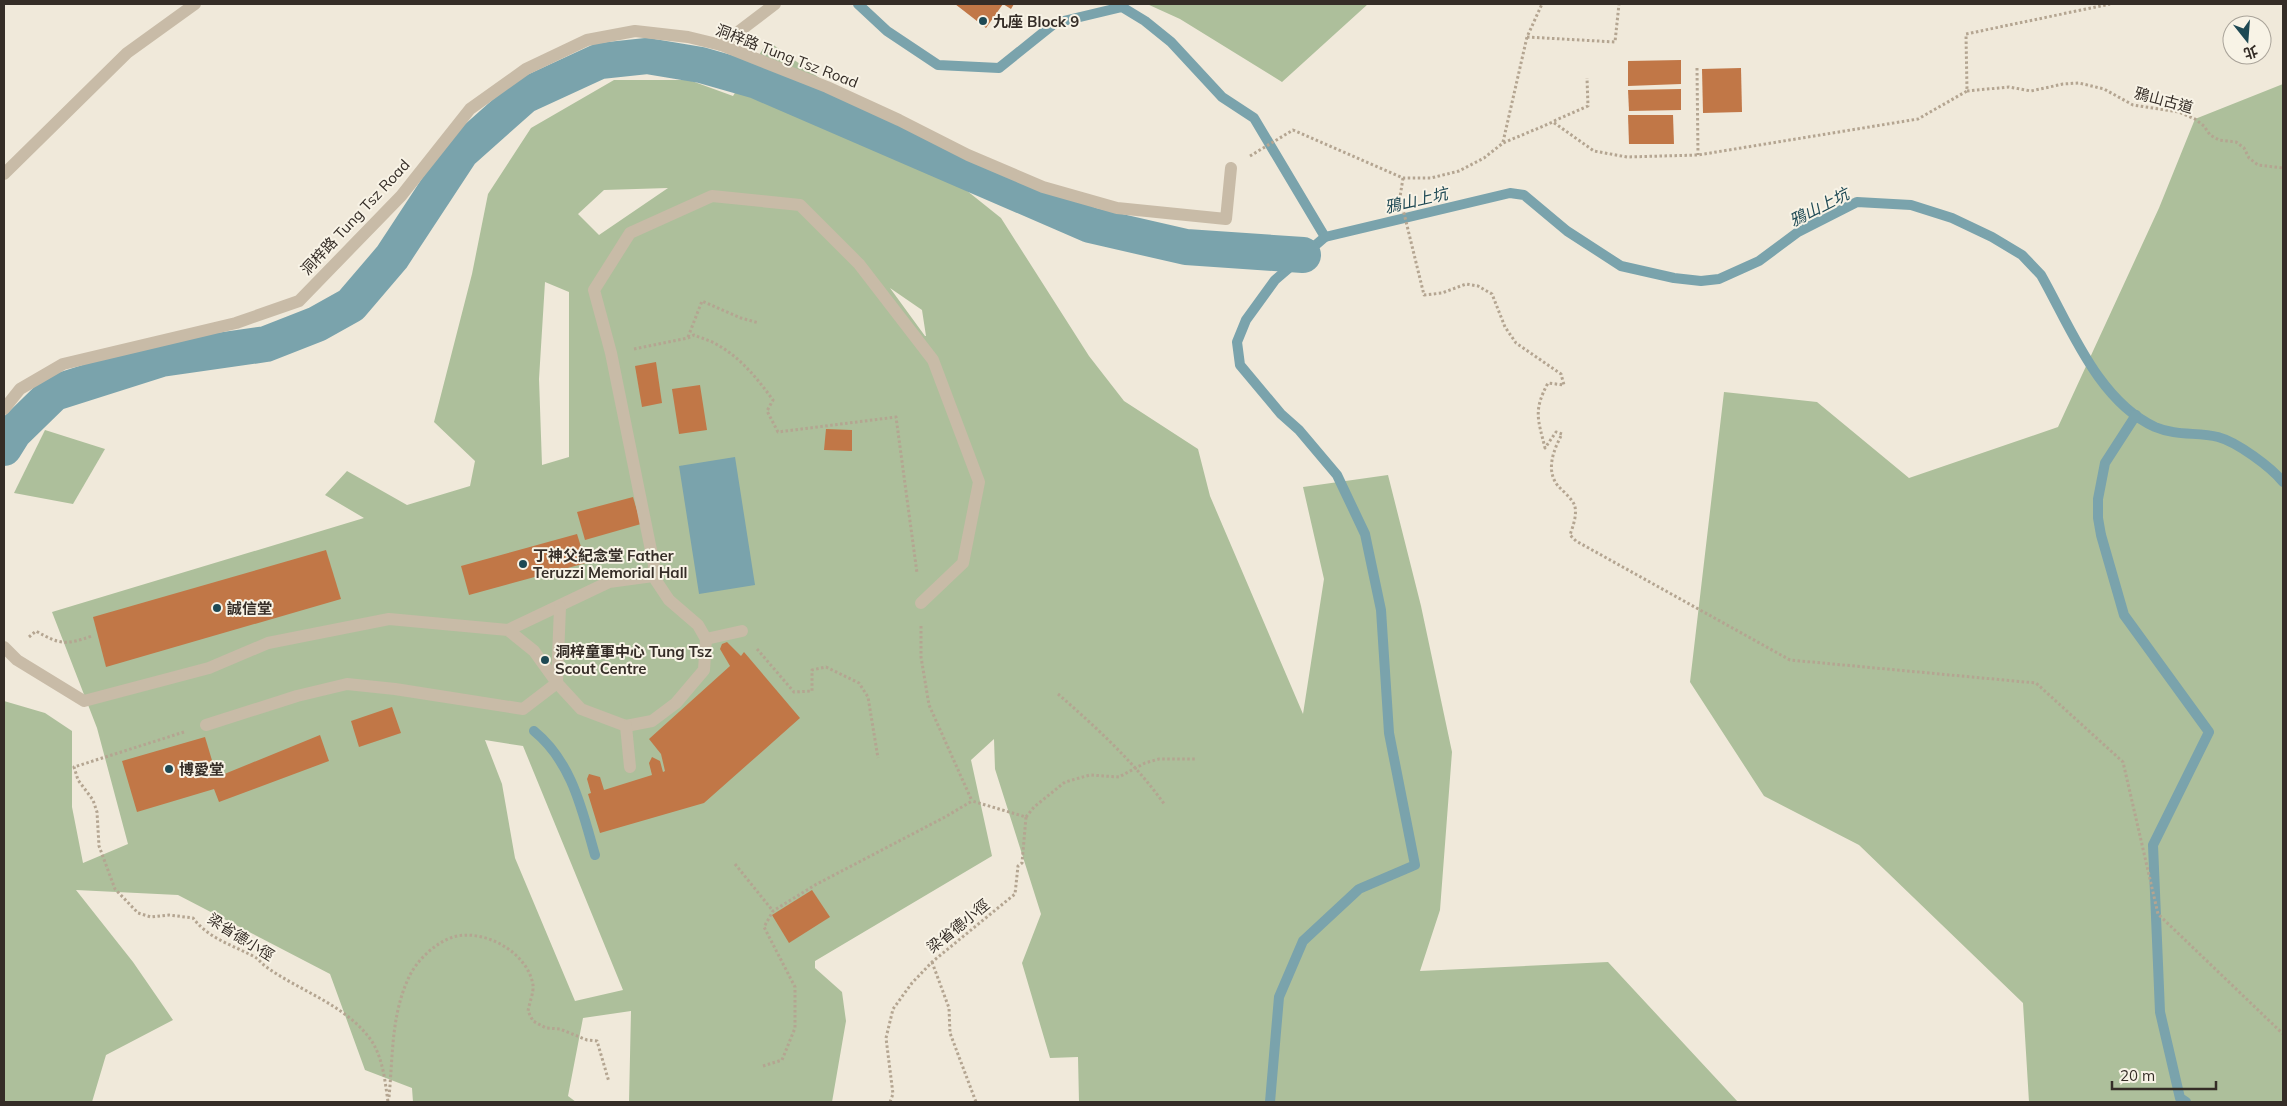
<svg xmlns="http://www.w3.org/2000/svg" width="2287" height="1106" font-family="Mulish,'Noto Sans TC',sans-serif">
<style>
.green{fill:#adbf9b;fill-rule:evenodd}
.water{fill:#7aa3ac}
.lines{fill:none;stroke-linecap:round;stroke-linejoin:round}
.stream{stroke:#7aa3ac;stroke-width:10}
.canal{stroke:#7aa3ac;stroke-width:36}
.building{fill:#c17747}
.path{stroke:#b4a591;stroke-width:3;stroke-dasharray:2.5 2.5;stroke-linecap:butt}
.service{stroke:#c8bba7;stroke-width:12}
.minor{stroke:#c8bba7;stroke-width:12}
.poi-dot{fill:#1e4954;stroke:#f8f3e6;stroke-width:2}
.labels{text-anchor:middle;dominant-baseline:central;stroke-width:4;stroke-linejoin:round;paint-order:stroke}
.poi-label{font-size:15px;font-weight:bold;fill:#352d27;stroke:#f8f3e6;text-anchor:start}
.street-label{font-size:15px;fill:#352d27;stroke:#f8f3e6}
.water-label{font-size:16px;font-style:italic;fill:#1e4954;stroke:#f8f3e6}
</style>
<rect width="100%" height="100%" fill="#f0e9da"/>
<g class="green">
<path d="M1147,4h221l-86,78 -102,-63z"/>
<path d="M768,41l118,85 115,92 88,138 35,45 74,48 12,47 93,218 21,-135 -21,-92 85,-12 33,131 31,146 -12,158 -20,61 188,-9 130,140h-659l-1,-45 -28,1 -28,-95 19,-49 -46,-145 -1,-30 -23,21 21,96 -177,105v7l27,24 4,29 -14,81h-203l2,-91 -48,7 -15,78 8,6h-163l-1,-14 -47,-18 -35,-96 -152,-79 -102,-5 57,72 40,58 -67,35 -14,47h-88v-401l41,12 27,18v76l11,56 45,-19 -31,-116 -45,-116 312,-94 -39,-23 22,-24 60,34 63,-19 5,-25 -41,-39 38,-148 16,-80 43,-66 83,-48h75l44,16zM668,188l-69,47 -21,-21 26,-24zM545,282l24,10v165l-27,8 -3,-86zM890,288l32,22 4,26h-1zM485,740l38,6 100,244 -48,11 -60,-143 -13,-74z"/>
<path d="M2283,84v1018h-254l-6,-99 -164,-158 -95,-49 -74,-114 34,-290 93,10 92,76 149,-51 101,-219 36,-89z"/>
<path d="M45,430l60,19 -32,55 -59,-11z"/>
</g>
<path class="water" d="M735,457l20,128 -56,9 -20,-128z"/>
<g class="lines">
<g class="stream">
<path d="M858,4l29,27 51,34 61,3 56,-45 67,-16 23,14 26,21 51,55 32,21 71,119 -50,43 -29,40 -9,22 3,23 41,49 18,16 38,45 28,59 16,76 8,123 26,132 -56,24 -56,52 -24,56 -9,105"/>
<path d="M1325,237l185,-44 14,2 43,36 54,35 53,12 27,3 18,-2 40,-18 39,-29 59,-30 54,3 41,13 40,19 30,18 19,20c29,51 57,126 114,152 21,9 42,5 63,10 19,5 53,30 65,45"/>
<path d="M2136,415l-31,48 -7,36v19l3,17 23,80 85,117 -56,113 7,167 20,86 6,4"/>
<path d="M534,731c38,31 48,79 61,124"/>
</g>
<path class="canal" d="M4,448l10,-16 40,-39 107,-34 105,-15 51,-20 34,-19 41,-48 69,-105 63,-56 76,-35 47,-5 54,9 56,16 333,144 96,22 117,8"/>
</g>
<g class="building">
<path d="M955,4h59l-3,5 -8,-5 -17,24z"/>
<path d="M1681,60v24l-53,2v-25z"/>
<path d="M1741,68l1,44 -39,1 -1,-44z"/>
<path d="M1681,89v21l-52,1 -1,-21z"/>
<path d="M1628,115h45l1,29h-45z"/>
<path d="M656,362l6,41 -20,4 -7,-41z"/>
<path d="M700,385l7,45 -28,4 -7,-45z"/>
<path d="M826,429l26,1v21l-28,-1z"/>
<path d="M633,497l8,27 -56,16 -8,-28z"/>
<path d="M577,534l9,29 -117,32 -8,-29z"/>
<path d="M326,550l15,49 -235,68 -13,-50z"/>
<path d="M727,642l14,14 3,-4 56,66 -96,85 -104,30 -12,-39 3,-1 -4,-14 2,-5 11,3 4,13 48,-15 -3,-12 3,-6 8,4 3,11 2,-1 -4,-17 -12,-15 81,-73 -10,-17 2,-5z"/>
<path d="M392,707l9,26 -42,14 -8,-26z"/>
<path d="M320,735l9,26 -110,41 -5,-13 -77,23 -15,-51 83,-24 12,40z"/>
<path d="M812,890l18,27 -41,26 -17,-28z"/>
</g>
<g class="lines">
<g class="path">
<path d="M1527,37l88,5 4,-38"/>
<path d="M1697,68l1,87"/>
<path d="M1967,91l42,-4 22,4 32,-7 16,-1 25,6 29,16 46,7 16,7 9,7 6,9 9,5 17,2 8,6 5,10 9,7 25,3"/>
<path d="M1554,121l34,-15 -1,-28"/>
<path d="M1503,142l24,-105 15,-33"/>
<path d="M1250,156l43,-26 110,48h28l28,-7 25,-13 19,-15 50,-21 41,29 33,6 71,-2 220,-36 49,-28 -1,-57 144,-30"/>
<path d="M1403,178l-3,19 24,98 18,-2 24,-9 12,2 14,8 13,33 11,16 45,31 3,11 -16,-2c-15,28 -10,36 -3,65l11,-16 6,2c-8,15 -17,36 -4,52 5,5 13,12 16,18 4,9 -1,22 -4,31l6,6 214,119 246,23 87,79 35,152 125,120"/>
<path d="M688,337l14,-36 39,17 18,5"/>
<path d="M634,349l54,-11 6,-3c7,3 15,5 22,9 24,13 41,34 57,56l-6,11 11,21 118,-15 21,156"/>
<path d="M921,626v31l8,48 43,96"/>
<path d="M29,637l7,-6c24,14 30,14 56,5"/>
<path d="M757,649l37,43 18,-1v-21l14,-3 33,16 9,14 10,61"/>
<path d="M1058,694c39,34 77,69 107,111"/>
<path d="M184,732l-110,35 4,13 15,20 4,12 2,34 16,43 23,24 13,4 18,-2 24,3c15,20 39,27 60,38 5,2 8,7 12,10 34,25 80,38 106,74 12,18 14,41 17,62"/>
<path d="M1026,817l8,-10 31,-25 25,-7 29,2 26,-14 14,-4h36"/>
<path d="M735,864l38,47"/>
<path d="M932,962l17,46 1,25 26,69"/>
<path d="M763,1066l19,-6 13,-32v-41l-31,-60 9,-16 42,-26 130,-68 27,-16"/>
<path d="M389,1097c4,-41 2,-82 20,-120 8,-17 26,-34 44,-40 32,-9 75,16 80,48 1,7 -4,19 -5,26l5,10 13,7 14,1 27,11 10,1 12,41"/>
<path d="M890,1102l3,-8 -7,-56 7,-29 19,-26 20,-21 83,-68 3,-28 4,-3 4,-46 -54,-16"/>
</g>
<g class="service">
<path d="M721,45l54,-41"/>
<path d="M4,174l123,-121 68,-49"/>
<path d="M653,576l1,-11 -43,-212 -17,-63 36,-57 82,-37 88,9 59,59 74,96 46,122 -16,81 -42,40"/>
<path d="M706,639l36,-8"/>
<path d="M4,647l13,13 67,41 125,-33 59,-25 121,-24 119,11 101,-48 44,-6 16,24 29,25 8,14 -2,31 -28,33 -24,18 -26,5 -45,-17 -24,-26 -23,-32 -26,-21"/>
<path d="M206,725l91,-29 50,-12 48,5 128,20 34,-26 3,-76"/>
<path d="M626,726l4,41"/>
</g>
<path class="minor" d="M4,409l16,-20 43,-25 173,-41 63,-22 102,-105 69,-87 56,-40 61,-29 48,-9 53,6 33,8 106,42 72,33 69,35 75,32 74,21 109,11 5,-51"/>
</g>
<g class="poi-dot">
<circle cx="983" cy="21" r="5"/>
<circle cx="523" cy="564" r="5"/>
<circle cx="217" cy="608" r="5"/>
<circle cx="545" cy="660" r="5"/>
<circle cx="169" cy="769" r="5"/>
</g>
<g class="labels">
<g class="poi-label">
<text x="993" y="21">九座 Block 9</text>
<text x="533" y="555">丁神父紀念堂 Father<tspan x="533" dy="17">Teruzzi Memorial Hall</tspan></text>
<text x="227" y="608">誠信堂</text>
<text x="555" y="651">洞梓童軍中心 Tung Tsz<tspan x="555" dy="17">Scout Centre</tspan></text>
<text x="179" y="769">博愛堂</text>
</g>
<g class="street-label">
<text transform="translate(787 56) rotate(21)">洞梓路 Tung Tsz Road</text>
<text transform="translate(2164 100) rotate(15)">鴉山古道</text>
<text transform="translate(355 217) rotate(-47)">洞梓路 Tung Tsz Road</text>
<text transform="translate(958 926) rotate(-39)">梁省德小徑</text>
<text transform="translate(241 937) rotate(32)">梁省德小徑</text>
</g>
<g class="water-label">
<text transform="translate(1416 200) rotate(-13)">鴉山上坑</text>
<text transform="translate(1819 207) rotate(-27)">鴉山上坑</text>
</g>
</g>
<rect width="2287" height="1106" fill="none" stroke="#352d27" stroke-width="10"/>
<g transform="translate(2247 40) rotate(163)"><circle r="24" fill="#f8f3e6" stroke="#aaa49a"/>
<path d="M0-4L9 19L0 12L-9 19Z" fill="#1e4954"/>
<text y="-8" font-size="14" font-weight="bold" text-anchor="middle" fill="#352d27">北</text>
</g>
<path d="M2112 1081v8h104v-8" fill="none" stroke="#352d27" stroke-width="2.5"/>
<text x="2120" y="1081" font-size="15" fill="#352d27" stroke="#f8f3e6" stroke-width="4" paint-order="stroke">20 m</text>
</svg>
